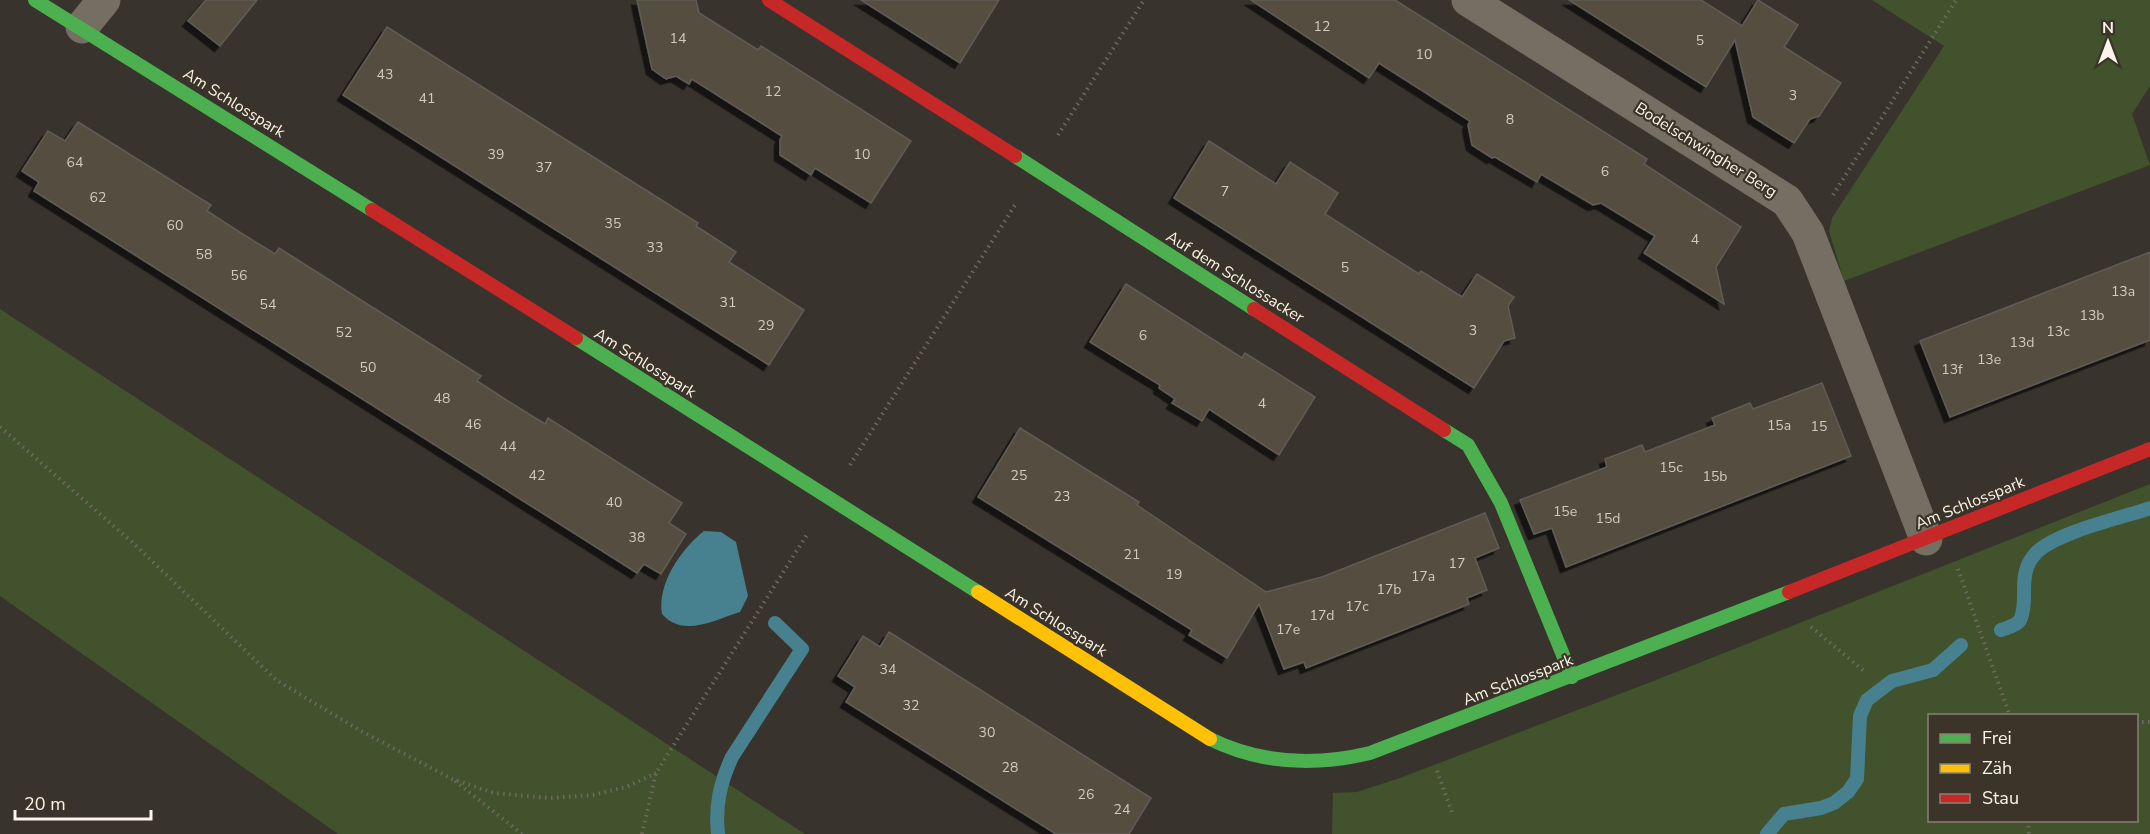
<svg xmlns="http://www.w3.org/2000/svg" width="2150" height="834" font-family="'Nunito Sans',sans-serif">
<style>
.green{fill:#42522c;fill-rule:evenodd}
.water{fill:#47818f}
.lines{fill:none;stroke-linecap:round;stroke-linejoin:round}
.stream{stroke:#47818f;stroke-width:14}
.building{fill:#554d41;stroke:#605c56;stroke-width:1.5;filter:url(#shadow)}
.path{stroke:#6e6961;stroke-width:4;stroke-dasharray:1.5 4.5;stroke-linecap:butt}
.street{stroke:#756e62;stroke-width:33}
.fast{stroke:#4caf50;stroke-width:14}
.slow{stroke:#ffc107;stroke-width:14}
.jam{stroke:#c62828;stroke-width:14}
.labels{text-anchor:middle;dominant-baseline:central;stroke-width:4.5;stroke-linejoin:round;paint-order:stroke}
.number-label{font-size:14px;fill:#d0cac1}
.street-label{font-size:16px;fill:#f9f4ec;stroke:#3c3428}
</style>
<defs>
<filter id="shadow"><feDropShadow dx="-5.5" dy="5.5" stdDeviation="0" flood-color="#0009"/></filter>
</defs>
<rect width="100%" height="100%" fill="#38332c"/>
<g class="green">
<path d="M1872,0h278v86l-18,28 18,51 -306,116 -15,-50 3,-13 112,-172z"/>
<path d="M0,309l805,525h-467l-338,-238z"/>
<path d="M2150,484v350h-818l1,-41 24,-1 43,-14 256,-98zM1930,716h206v104h-206z"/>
</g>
<path class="water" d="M704,531l17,1 15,10 12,54 -8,16c-26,8 -57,26 -78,2 -5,-30 19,-65 42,-83z"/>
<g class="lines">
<g class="stream">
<path d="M2001,630c7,-3 17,-4 20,-12 8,-21 -5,-45 16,-66 21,-20 84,-34 113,-44"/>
<path d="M718,834c-3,-28 2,-51 14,-77l70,-108 -27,-26"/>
<path d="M1767,834l17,-20 37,-6 13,-5 14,-11 9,-13 3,-63 7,-16 25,-19 41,-11 28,-25"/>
</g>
</g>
<g class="building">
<path d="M206,0h51l-37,46 -32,-25z"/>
<path d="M637,0h59l3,13 59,37 3,-4 150,95 -40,62 -56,-35 -4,7 -31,-20v-15l2,-4 -90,-57 -3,5 -13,-8 -10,3 -14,-10z"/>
<path d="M861,0h138l-39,63z"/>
<path d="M1251,0h144l252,159 -3,5 97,63 -25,40 8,37 -80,-51 11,-17 -54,-33 -8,2 -52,-31 -4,8 -42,-25 -3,1 -20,-13 -4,-20 2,-4 -91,-58 -10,15z"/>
<path d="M1569,0h132l41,26 16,-26 40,25 -14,22 57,36 -22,33 -9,3 -16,24 -41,-26 -18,-77 -29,47z"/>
<path d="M387,27l311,196 -2,3 40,26 -7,10 75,48 -35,55 -426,-270z"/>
<path d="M78,122l133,83 -4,6 34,22 34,21 4,-6 202,128 -4,5 34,22 34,21 3,-6 134,85 -13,20 17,11 -25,40 -17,-10 -7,9 -603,-382 5,-9 -17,-11 26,-40 17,10z"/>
<path d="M1209,141l67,43 14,-22 48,31 -13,21 94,60 2,-3 41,26 15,-23 37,23 -6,9 7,32 -11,3 -30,47 -300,-190z"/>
<path d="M2150,252v88l-200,77 -30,-76z"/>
<path d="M1126,284l116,74 3,-5 70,44 -36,58 -70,-46 -7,12 -30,-18 3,-4 -16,-11 1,-3 -70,-43z"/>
<path d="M1822,383l29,73 -285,111 -14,-39 -18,6 -14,-34 87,-33 -2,-8 19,-7 18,-7 3,7 70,-27 -3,-7 38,-15 3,6z"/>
<path d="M1020,428l119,74 -2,3 129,87 56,-15 163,-64 14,35 -24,10 12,32 -20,8 2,6 -71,28 -92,36 -2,-6 -20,7 -25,-65 -32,54 -38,-23 3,-5 -214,-133z"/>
<path d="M889,632l262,166 -22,36h-73l-210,-132 9,-15 -17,-11 25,-40 17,11z"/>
</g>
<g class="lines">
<g class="path">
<path d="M1058,135l86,-135"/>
<path d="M1833,195l123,-195"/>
<path d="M0,427l132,115 144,138 85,51 91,48 42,14 56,5 43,-3 33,-8 30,-14"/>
<path d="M850,465l165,-260"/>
<path d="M1958,569l52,147"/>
<path d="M1811,627l53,44"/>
<path d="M2136,722h14"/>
<path d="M1437,771l16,44"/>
<path d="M455,781l67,53"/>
<path d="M2028,820l1,14"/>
<path d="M642,834l14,-61 152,-240"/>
</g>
<g class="street">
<path d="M1468,0l319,201 21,32 118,306"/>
<path d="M82,27l22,-27"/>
</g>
<g class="fast">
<path d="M35,0l337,210"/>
<path d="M1015,156l239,153"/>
<path d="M576,338l402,254"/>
<path d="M1444,430l24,15 33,58 71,174"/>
<path d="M1210,739c51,25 106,27 160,14l419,-161"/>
</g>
<path class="slow" d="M978,592l232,147"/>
<g class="jam">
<path d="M769,0l246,156"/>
<path d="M372,210l204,128"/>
<path d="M1254,309l190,121"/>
<path d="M1789,592l361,-143"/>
</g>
</g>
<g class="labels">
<g class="number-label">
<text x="1322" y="26">12</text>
<text x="678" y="38">14</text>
<text x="1700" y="40">5</text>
<text x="1424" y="54">10</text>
<text x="385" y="74">43</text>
<text x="773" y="91">12</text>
<text x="1793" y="95">3</text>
<text x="427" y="98">41</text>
<text x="1510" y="119">8</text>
<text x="496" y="154">39</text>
<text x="862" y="154">10</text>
<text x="75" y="162">64</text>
<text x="544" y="167">37</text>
<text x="1605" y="171">6</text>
<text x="1225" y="191">7</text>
<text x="98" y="197">62</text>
<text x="613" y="223">35</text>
<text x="175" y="225">60</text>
<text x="1695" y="239">4</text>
<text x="655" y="247">33</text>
<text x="204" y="254">58</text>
<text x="1345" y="267">5</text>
<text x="239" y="275">56</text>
<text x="2123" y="291">13a</text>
<text x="728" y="302">31</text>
<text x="268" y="304">54</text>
<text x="2092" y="315">13b</text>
<text x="766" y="325">29</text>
<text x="1473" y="330">3</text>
<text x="2058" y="331">13c</text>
<text x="344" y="332">52</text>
<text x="1143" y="335">6</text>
<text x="2022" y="342">13d</text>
<text x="1989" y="359">13e</text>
<text x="368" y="367">50</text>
<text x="1952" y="369">13f</text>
<text x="442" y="398">48</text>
<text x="1262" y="403">4</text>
<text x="473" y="424">46</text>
<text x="1779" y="425">15a</text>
<text x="1819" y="426">15</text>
<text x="508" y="446">44</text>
<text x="1671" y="467">15c</text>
<text x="537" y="475">42</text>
<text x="1019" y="475">25</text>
<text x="1715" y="476">15b</text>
<text x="1062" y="496">23</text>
<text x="614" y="502">40</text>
<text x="1565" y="511">15e</text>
<text x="1608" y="518">15d</text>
<text x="637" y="537">38</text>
<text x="1132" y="554">21</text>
<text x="1457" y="563">17</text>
<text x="1174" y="574">19</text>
<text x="1423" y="576">17a</text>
<text x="1389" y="589">17b</text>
<text x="1357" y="606">17c</text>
<text x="1322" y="615">17d</text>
<text x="1288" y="629">17e</text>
<text x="888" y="669">34</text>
<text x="911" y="705">32</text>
<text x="987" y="732">30</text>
<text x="1010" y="767">28</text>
<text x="1086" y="794">26</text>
<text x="1122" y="809">24</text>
</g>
<g class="street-label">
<text transform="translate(234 103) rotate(32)">Am Schlosspark</text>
<text transform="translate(1706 150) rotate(32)">Bodelschwingher Berg</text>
<text transform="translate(1235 277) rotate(32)">Auf dem Schlossacker</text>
<text transform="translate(645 363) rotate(32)">Am Schlosspark</text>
<text transform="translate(1970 503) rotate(-22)">Am Schlosspark</text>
<text transform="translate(1056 622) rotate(32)">Am Schlosspark</text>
<text transform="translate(1518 680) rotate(-21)">Am Schlosspark</text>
</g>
</g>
<rect x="1928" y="714" width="210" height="108" fill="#3c3428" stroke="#888176" stroke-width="1.5"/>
<rect x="1940" y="734" width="30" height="9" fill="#4caf50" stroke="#888176" stroke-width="1.5"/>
<text x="1982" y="744" font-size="18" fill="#f9f4ec">Frei</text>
<rect x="1940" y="764" width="30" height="9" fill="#ffc107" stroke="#888176" stroke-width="1.5"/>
<text x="1982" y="774" font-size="18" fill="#f9f4ec">Zäh</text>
<rect x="1940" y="794" width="30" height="9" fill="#c62828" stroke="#888176" stroke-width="1.5"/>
<text x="1982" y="804" font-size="18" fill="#f9f4ec">Stau</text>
<g transform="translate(2108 42)" stroke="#3c3428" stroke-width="4.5" paint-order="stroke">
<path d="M0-4.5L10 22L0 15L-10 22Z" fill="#f9f4ec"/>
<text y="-9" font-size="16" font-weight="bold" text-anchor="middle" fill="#f9f4ec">N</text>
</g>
<path d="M15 810v9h136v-9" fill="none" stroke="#f9f4ec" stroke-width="3"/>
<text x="24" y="810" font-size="18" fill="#f9f4ec" stroke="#3c3428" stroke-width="4.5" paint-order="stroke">20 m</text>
</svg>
